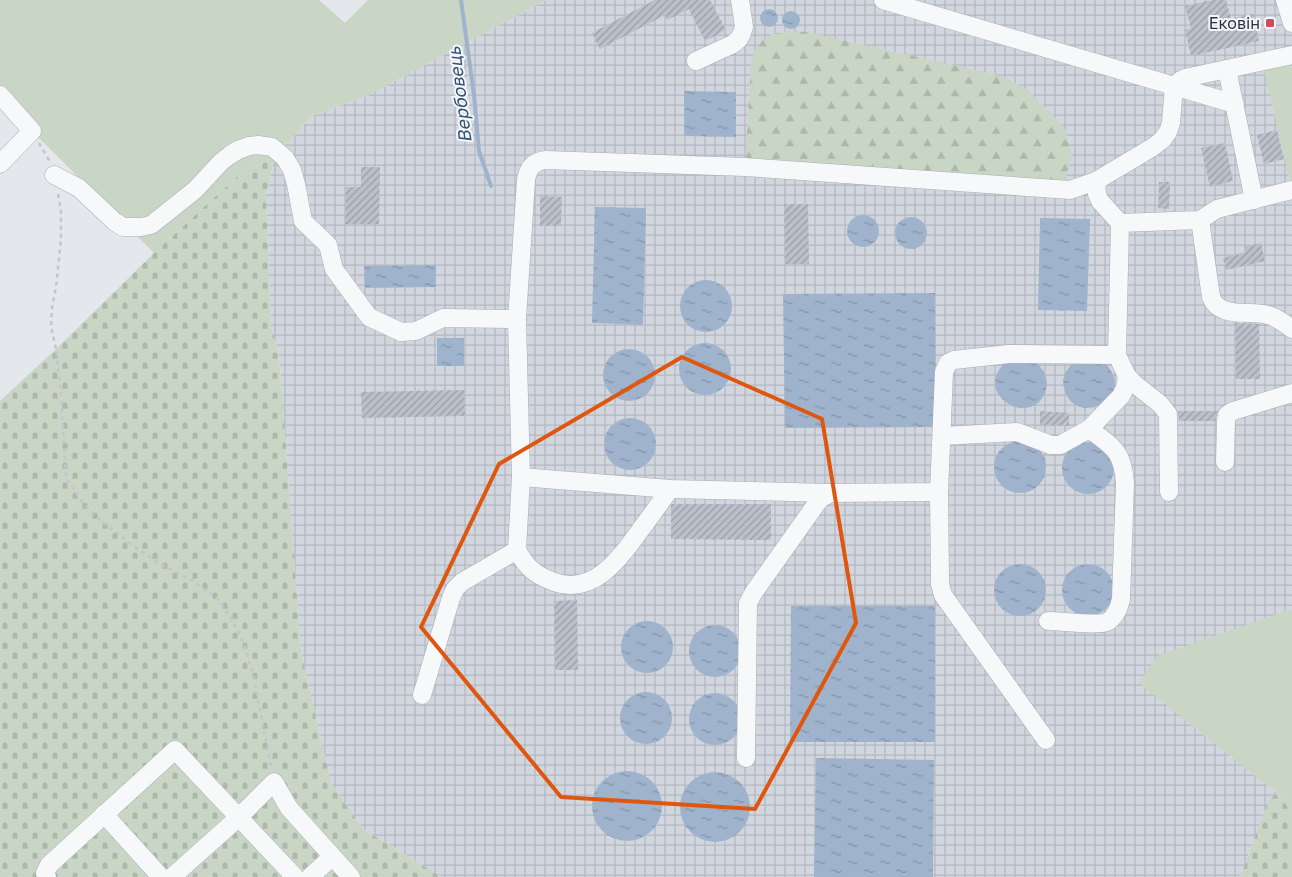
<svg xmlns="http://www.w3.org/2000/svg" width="1292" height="877" font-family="'Golos Text',sans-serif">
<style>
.industrial{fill:url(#industrial-grid)}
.green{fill:#c9d6c5}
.forest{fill:url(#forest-firs)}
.cemetery{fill:url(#cemetery-stones)}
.water{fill:url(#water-ripples)}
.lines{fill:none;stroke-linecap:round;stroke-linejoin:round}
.stream{stroke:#9fb4cc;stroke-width:4}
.building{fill:url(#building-hatch)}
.minor-casing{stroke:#a9aeb7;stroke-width:19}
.path{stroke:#c2c5cb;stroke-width:2.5;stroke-dasharray:4 4;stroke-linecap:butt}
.minor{stroke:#f7f8fa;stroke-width:18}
.marked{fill:none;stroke:#df570f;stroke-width:4;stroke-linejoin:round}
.poi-dot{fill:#d1495b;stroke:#f4f6f9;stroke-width:2}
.labels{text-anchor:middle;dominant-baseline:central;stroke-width:4;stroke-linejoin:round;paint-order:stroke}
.poi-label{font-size:16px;fill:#2b3445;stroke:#f4f6f9;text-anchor:end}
.water-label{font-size:18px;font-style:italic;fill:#34527a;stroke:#f4f6f9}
</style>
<defs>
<pattern id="industrial-grid" width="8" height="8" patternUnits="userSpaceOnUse" patternTransform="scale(1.25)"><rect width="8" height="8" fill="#d2d6de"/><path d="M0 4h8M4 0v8" fill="none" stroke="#b4b8c0"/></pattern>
<pattern id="forest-firs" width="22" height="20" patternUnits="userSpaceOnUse" patternTransform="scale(1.25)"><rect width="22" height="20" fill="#c9d6c5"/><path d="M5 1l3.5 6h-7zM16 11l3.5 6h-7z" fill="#adb8ab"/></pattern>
<pattern id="cemetery-stones" width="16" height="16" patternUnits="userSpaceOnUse" patternTransform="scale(1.25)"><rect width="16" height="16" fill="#c9d6c5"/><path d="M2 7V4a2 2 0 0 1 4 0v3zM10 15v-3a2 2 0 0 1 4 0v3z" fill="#adb8ab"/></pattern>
<pattern id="water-ripples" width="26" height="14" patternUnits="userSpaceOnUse" patternTransform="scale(1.25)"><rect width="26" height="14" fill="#9fb4cc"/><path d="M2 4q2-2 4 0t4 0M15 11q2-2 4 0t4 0" fill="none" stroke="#8293a7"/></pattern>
<pattern id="building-hatch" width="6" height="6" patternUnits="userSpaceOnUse" patternTransform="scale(1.25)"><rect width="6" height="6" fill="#bbc0ca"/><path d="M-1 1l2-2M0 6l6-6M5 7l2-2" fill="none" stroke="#989da6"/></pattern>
</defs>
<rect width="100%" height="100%" fill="#e4e7ec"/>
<path class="industrial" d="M546,0h739l7,23v32l-29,6 29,130v418l-22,8 -130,66 139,112 -9,3 -30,79h-798l-79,-48 -32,-46 -30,-131 -22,-298 -8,-27 -5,-132 9,-38 37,-41 57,-21z"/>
<g class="green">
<path d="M0,0h319l26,23 23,-23h178l-177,95 -57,21 -37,41 -35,17 -86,79 -122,-122 -32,-36z"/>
<path d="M1292,55v136l-30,-130z"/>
<path d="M1292,609v204l-13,-18 -140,-112 18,-27z"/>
</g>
<path class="forest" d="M789,31l17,1 187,42 17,6 19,11 23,23 13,16 7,25 -10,35 -317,-23 6,-103 3,-13 9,-11 10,-6z"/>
<g class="cemetery">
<path d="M275,157l-9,38 5,132 8,27 22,298 30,131 32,46 79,48h-442v-476l56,-52 98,-96 86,-79z"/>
<path d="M1279,795l13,18v64h-52l30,-80z"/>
</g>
<g class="water">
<circle cx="769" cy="18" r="9"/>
<circle cx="791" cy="20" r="9"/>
<path d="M684,91l52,1v45l-52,-1z"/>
<path d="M595,207l51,1 -3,117 -51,-2z"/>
<circle cx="863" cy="231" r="16"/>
<circle cx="911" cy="233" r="16"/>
<path d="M1040,218l50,1 -3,92 -49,-1z"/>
<path d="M436,265v22l-71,1 -1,-22z"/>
<circle cx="706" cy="306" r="26"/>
<path d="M935,293l1,134 -151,1 -2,-134z"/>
<rect x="437" y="338" width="27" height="28"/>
<circle cx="705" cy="369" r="26"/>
<circle cx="629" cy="375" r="26"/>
<path d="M1007,361l29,1c8,8 13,17 10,28 -13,41 -77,4 -39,-29z"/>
<path d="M1075,361l29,1c36,36 -30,68 -40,26 -3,-11 3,-20 11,-27z"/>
<circle cx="630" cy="444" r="26"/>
<circle cx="1020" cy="467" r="26"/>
<circle cx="1088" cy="468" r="26"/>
<circle cx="1020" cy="590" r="26"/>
<circle cx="1088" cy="590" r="26"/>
<path d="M791,606h144v136h-145z"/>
<circle cx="647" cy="647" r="26"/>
<circle cx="715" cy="651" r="26"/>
<circle cx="646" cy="718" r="26"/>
<circle cx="715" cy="719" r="26"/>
<path d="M816,758l118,2 -1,117h-119z"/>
<circle cx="627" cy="806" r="35"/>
<circle cx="715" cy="807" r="35"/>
</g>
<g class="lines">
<path class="stream" d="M461,0l13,95 5,56 12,35"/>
</g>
<g class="building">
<path d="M655,0h55l16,30 -21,11 -16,-32 -22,11 -2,-5 -65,34 -8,-16z"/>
<path d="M1213,0h13l5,19 22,-5 6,27 -68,15 -6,-26 6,-2 -6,-22z"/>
<path d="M1277,130l7,29 -20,5 -7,-29z"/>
<path d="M1225,143l8,38 -23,6 -9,-39z"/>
<path d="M361,167h19l-1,57h-34l1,-37h15z"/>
<path d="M1159,182h11l-1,27 -11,-1z"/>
<path d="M540,196l22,1 -1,29h-21z"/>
<path d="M784,204h24l1,60h-24z"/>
<path d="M1261,243l4,18 -39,9 -3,-12 23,-6 -1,-5z"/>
<path d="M1235,323l24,1 1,55h-24z"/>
<path d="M464,390l1,26 -103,2 -1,-26z"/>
<path d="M1040,411l29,2v13l-29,-1z"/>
<path d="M1178,411h40l-3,10h-36z"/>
<path d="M672,504h99v36l-100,-1v-33z"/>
<path d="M577,600l1,70h-23l-1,-69z"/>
</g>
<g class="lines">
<defs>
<g id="minor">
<path d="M883,0l291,86 -3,37 -3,9 -6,8 -9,7 -57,34"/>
<path d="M1285,0l7,23"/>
<path d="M696,61l37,-17 6,-5 3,-6 2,-6 -4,-27"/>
<path d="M1227,69l65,-14"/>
<path d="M0,95l32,36 -32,33"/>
<path d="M1235,104l-61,-18 7,-6 4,-2 42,-9 27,131"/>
<path d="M54,175l25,13 36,34 8,5h18l10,-2 44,-35 26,-28 9,-7 8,-5 11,-4 9,-1 14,2 13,11 7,12 4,14 7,37 25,24 6,24 35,48 32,15 15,-1 27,-13 74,1"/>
<path d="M1200,220l11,77c8,22 39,13 57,18 9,2 17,9 24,14"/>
<path d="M942,436l75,-4 34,13h9l29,-16"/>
<path d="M1225,462l1,-42 1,-5 6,-4 59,-18"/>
<path d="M521,477l149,12 160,4 109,-1 5,-120 4,-9 6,-3 55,-6 108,1"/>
<path d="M939,492l1,85v7l3,11 103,145"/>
<path d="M1169,492l-1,-78 -8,-10 -24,-19 -9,-9 -10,-21 3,-132 80,-3 17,-11 75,-19"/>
<path d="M517,550c9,17 18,25 37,32 40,14 66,-24 87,-53 10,-13 19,-26 29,-40"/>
<path d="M1048,621c12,0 51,5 59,1 9,-5 12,-14 14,-23l4,-116c-2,-31 -11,-36 -36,-54l32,-33 4,-8 2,-12"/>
<path d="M422,695l29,-97 4,-9 7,-7 55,-32 4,-73 -4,-158 9,-139c2,-12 8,-19 20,-20l199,7 325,23 26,-9 1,13 3,7 20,22"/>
<path d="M746,758l2,-155 6,-11 63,-89 3,-4 10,-6"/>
<path d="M104,814l57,63"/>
<path d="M47,877l-2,-4 4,-8 126,-115 120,127"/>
<path d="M172,877l66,-59 36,-36 15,26 62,69"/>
<path d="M310,877l22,-20"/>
</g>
</defs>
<use href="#minor" class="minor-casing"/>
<g class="path">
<path d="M39,143l11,19"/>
<path d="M58,194l3,17v28l-5,48 -4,21 -1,19 5,22 5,45 5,84 16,24 17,17 33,26 25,17 36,19 24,17 14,20 13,26 10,34 17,90"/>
</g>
<use href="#minor" class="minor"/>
</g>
<path class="marked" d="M682,357l140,62 34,204 -101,186 -194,-12 -140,-170 78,-163z"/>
<rect class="poi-dot" x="1265" y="18" width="10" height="10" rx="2.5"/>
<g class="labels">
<g class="poi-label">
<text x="1260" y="23">Ековін</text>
</g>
<g class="water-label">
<text transform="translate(459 95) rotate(-97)">Вербовець</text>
</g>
</g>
</svg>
